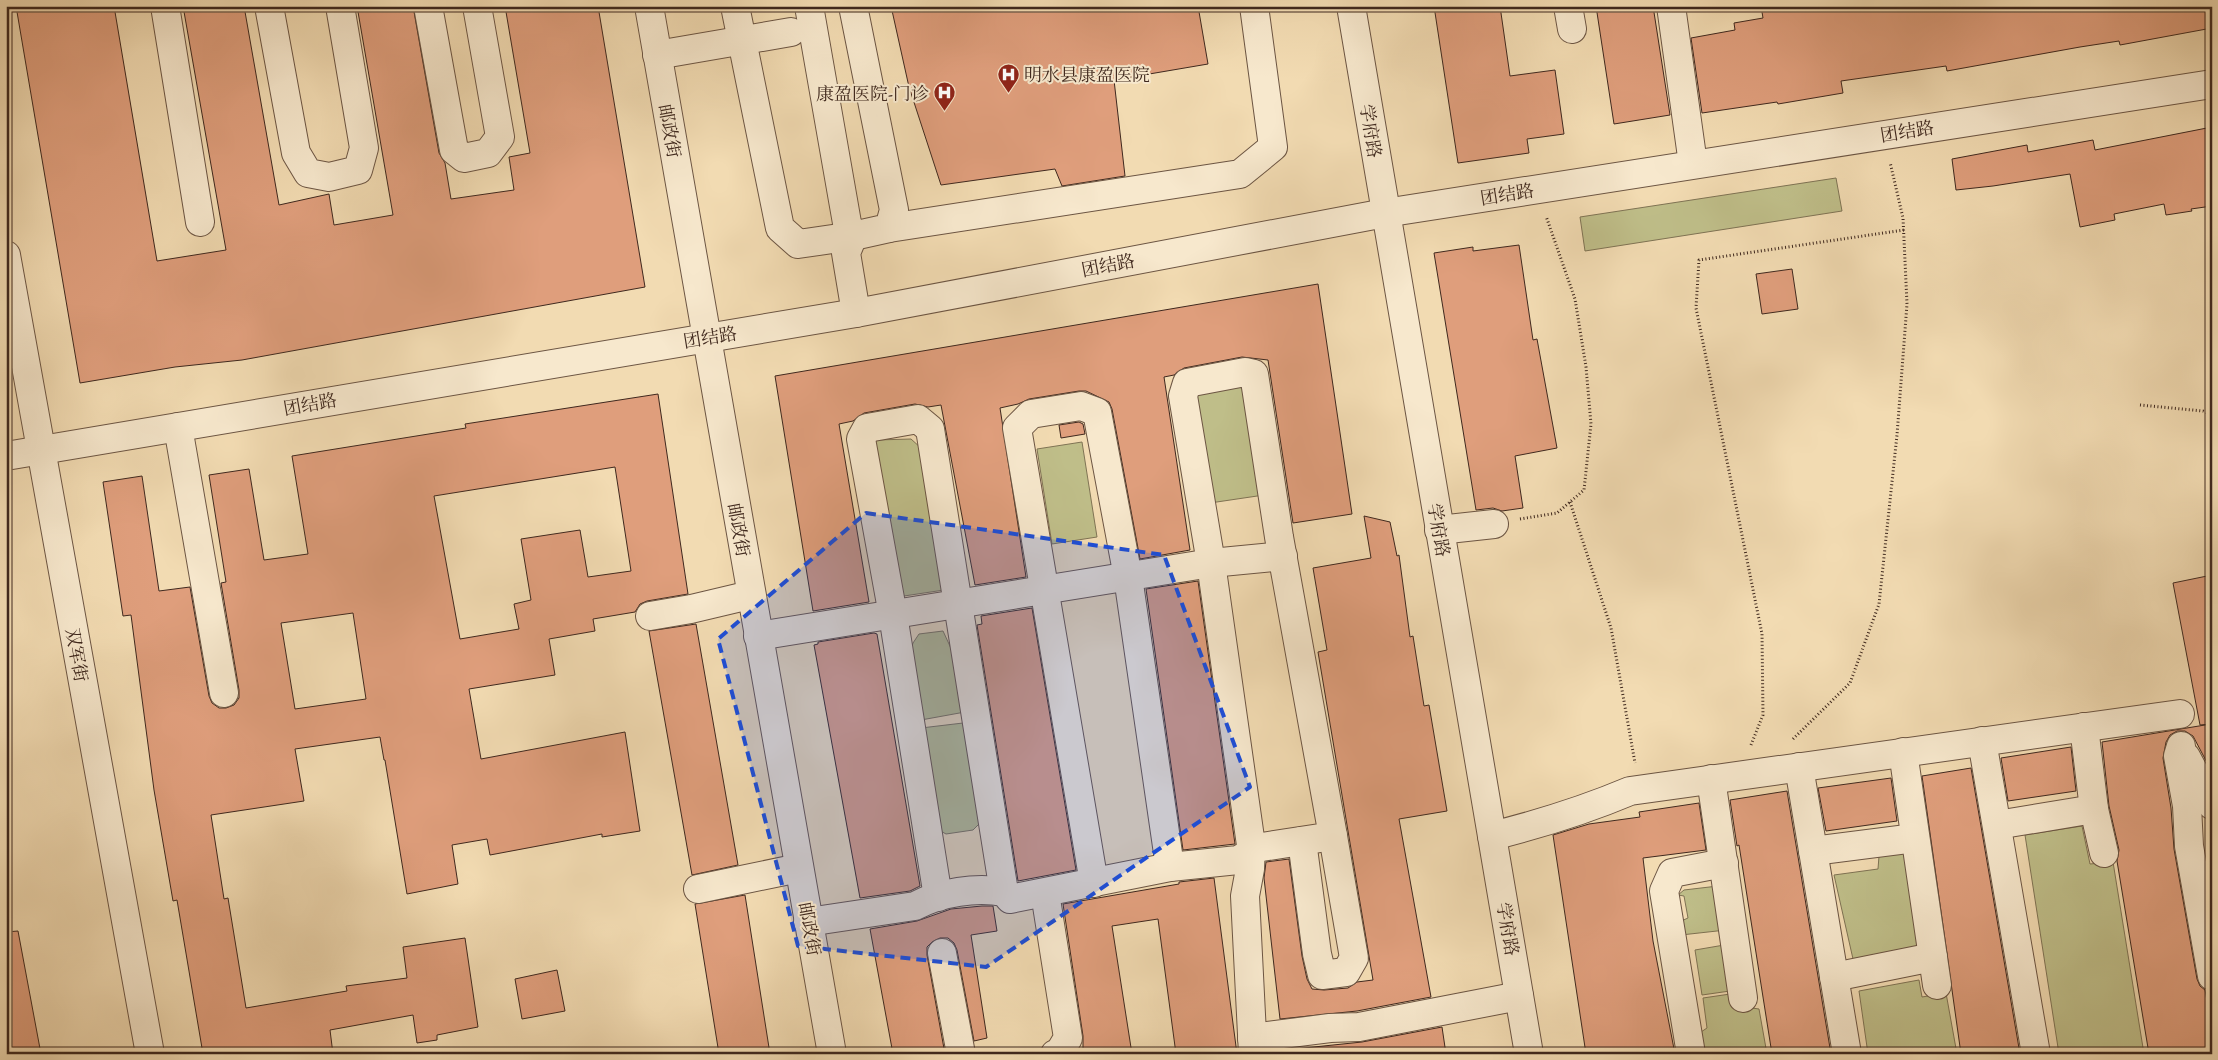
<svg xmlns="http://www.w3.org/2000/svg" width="2218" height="1060" font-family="'EB Garamond','Noto Serif SC',serif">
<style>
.green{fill:#bfbe89;stroke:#7f7354}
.building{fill:#df9e7c;stroke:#3f281e;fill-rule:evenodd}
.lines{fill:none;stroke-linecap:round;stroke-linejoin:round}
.minor-casing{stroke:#6c5543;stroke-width:30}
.path{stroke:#3f281e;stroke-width:3;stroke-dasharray:1 2.5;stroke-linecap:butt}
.minor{stroke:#f7e8cd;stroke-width:28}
.marked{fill:#1d4ed8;fill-opacity:0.2;stroke:#1d4ed8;stroke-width:4;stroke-dasharray:10 6;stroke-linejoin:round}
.labels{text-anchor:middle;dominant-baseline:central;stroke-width:4;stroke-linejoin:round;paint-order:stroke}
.poi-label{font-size:18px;fill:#3f281e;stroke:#f7e8cd;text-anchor:start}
.street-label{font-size:18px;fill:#3f281e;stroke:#f7e8cd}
</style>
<rect width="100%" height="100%" fill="#f2dbb2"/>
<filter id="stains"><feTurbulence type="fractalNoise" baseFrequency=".004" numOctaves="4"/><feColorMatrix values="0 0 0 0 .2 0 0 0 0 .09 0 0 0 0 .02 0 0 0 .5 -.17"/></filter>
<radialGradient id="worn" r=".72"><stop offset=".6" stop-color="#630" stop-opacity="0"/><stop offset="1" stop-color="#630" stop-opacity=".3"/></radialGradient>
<g class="green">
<path d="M1836,178l6,33 -257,40 -5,-34z"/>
<path d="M1247,380l17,115 -54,8 -17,-114z"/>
<path d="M911,439l10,9 23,142 -40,6 -7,-4 -24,-137 3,-15z"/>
<path d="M1082,442l15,95 -45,7 -15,-95z"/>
<path d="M943,631l12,26 10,55 -44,8 -11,-67 3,-10 6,-9z"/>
<path d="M963,723l18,99 -8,8 -27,4 -9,-5 -16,-101z"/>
<path d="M2082,826l8,38 23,-2 31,192h-85l-34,-219z"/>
<path d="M1904,852l16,96 -67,11 -19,-84 44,-6 1,-13z"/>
<path d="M1718,886l8,44 -45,5 -2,-13 9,-4 -4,-22 -6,-1 6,-5z"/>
<path d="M1730,944l7,46 -35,5 -7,-45z"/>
<path d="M1919,980l3,17 24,-4 11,61h-89l-9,-63z"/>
<path d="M1737,993l8,14 14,2 8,45h-67l1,-22 6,-4 -4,-30z"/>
</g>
<g class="building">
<path d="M16,6h98l43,255 69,-11 -43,-244h61l35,199 50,-11 5,31 59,-10 -36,-209h56l26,147 6,10 6,36 63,-9 -5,-33 21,-4 -25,-147h93l47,281 -403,73 -67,7 -95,16z"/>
<path d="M891,6h307l10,58 -94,16 11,96 -63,10 -7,-17 -114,16 -32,-98z"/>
<path d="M1434,6h66l10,70 45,-6 9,64 -37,5 2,14 -71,10z"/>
<path d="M1596,6h57l17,109 -56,9z"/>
<path d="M1761,6h451v22l-92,17 -1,-4 -39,6 -133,24 -1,-5 -105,15 2,12 -65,11 -1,-2 -75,11 -11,-75 44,-8 -1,-7 29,-5z"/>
<path d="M2212,127v79l-21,3 1,2 -26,4 -2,-11 -50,10 1,6 -35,7 -10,-53 -77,12 -37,4 -4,-31 75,-14 1,7 65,-12 2,10z"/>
<path d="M1519,245l14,95 4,-1 20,109 -42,8 8,52 -21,3 -9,-3 -17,2 -42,-257 39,-6v4z"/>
<path d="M1792,269l6,40 -36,5 -6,-40z"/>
<path d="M1318,284l34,230 -59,9 -25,-163 -26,-3 -58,11 -10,7 -10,2 26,173 -50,9 -28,-150 -3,-7 -23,-11h-7l-50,8 -11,5 -18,4 26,169 -51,8 -34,-180 -13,2 -13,-3 -51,9 -11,8 -14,3 30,178 -56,9 -38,-235z"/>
<path d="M658,394l30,200 -41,7 -7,3 -5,8 -42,7 2,12 -46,8 6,36 -86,14 12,70 144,-27 15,99 -38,6v-3l-112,21 -3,-16 -35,6 6,39 -51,10 -22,-134h-1l-4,-23 -85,12 9,52 -93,14 13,84 4,-1 18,110 101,-17 -1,-5 61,-8 -4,-31 62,-9 13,89 -41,8v5l-20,3 -4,-28 -83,15 3,24h-130l-26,-154 -4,1 -19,-111 -23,-175 -8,1 -20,-134 39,-6 17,115 31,-4 19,109 3,7 7,5h7l8,-3 5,-7v-8l-18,-107 5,-1 -17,-107 40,-6 15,91 44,-6 -16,-98 174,-28 -1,-4zM615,467l16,104 -43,6 -8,-47 -59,9 10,61 -17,4 5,25 -59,10 -26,-143zM353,613l13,86 -71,10 -14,-86z"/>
<path d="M1079,422l4,2 2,10 -24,4 -2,-13z"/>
<path d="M1364,516l26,6 7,34 2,-1 11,82 3,-1 11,70 5,-1 18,106 -48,8 32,178 -74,14 -77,8 -16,-141 2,-16 23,-3 13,97 5,23 5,10 12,1 24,-2 9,-6 16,-2 -55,-328 9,-2 -14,-82 58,-10z"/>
<path d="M2212,575v197l-19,-36 -8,-5h-8l-7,4 -4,7 -3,16 8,50 3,41 23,130 3,7 5,4 7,38v26h-63l-32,-193 2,-11 -10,-44 -7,-64 109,-18 -11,1 -27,-142z"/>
<path d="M1198,581l37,263 -52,6 -37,-261z"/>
<path d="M1032,608l44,262 -58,11 -41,-256 5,-1 -1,-8z"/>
<path d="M696,624l42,241 -46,10 -43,-244z"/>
<path d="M874,633l3,1 43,252 -10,5 -50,7 -46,-253 4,-1v-2z"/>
<path d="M2071,747l5,44 -68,10 -7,-43z"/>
<path d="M1971,768l49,286h-59l-39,-278z"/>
<path d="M1891,778l6,43 -71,10 -8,-43z"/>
<path d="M1787,791l43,257 1,6h-59l-33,-209 -2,1 -7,-46z"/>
<path d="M1699,803l7,47 -63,8 10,83 22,113h-89l-33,-219 36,-11 51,-7 -1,-5z"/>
<path d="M1214,878l23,176h-61l-18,-135 -46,7 20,128h-49v-18l-20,-132 116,-20v-2z"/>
<path d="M745,895l25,159h-51l-24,-150z"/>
<path d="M982,906h11l4,25 -26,4 16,103 -13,3 -17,-91 -3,-7 -6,-5h-8l-8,4 -5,5v8l18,99h-52l-23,-125 47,-8 34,-12z"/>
<path d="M18,931l23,123h-35v-122z"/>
<path d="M557,970l8,41 -43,8 -7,-40z"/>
<path d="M1442,1027l4,27h-160l-1,-4 77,-8z"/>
</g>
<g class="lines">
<defs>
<g id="minor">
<path d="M165,6l35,216"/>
<path d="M269,6l27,147 12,20 21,4 29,-7 6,-22 -24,-142"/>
<path d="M428,6l26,144 10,8 24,-5 12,-16 -23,-131"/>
<path d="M649,6l183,1048"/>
<path d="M735,6l45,222 18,16 55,-8"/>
<path d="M809,6l38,217 6,13 36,-8 5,-18 -41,-204"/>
<path d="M1351,6l178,1048"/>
<path d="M1568,6l4,23"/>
<path d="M1671,6l22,158"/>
<path d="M657,55l134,-23"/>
<path d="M889,228l351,-54 33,-27 -19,-141"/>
<path d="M853,236l-7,17 10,60"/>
<path d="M6,255l144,799"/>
<path d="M1245,372l9,2 25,163 54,299 -71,11 -11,-2 -40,-282 -28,-167 4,-13z"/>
<path d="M178,427l46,266"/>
<path d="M6,456l850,-143 529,-100 827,-129"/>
<path d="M1439,530l55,-6"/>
<path d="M650,616l41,-7 59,-14"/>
<path d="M758,636l453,-73 72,-7"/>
<path d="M2084,727l10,82 10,44"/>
<path d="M1982,741l54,313"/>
<path d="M2181,746l-3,10 9,50 2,40 23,130"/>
<path d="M1903,752l34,233"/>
<path d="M2186,757l26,48"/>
<path d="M1799,767l48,287"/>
<path d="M1711,779l32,219"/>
<path d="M1997,825l97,-16"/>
<path d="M1492,836c48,-12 93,-26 138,-45l550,-77"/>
<path d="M1302,841l15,113 5,21 24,-3 8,-14 -21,-122"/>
<path d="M1251,845l-1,24 -5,27 8,158"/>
<path d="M1813,851l102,-13"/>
<path d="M1094,883l-77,-455 14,-14 50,-8 16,6 31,165 42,290"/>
<path d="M698,889l101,-21"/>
<path d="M1045,893l23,145 -9,15 -4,1"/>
<path d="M938,897l-45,-282 -32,-176 6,-11 51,-9 12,10 74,463"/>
<path d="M808,922l107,-16c26,-14 61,-19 89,-14l6,7 160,-32 68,-7 11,-6"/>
<path d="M942,953l19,101"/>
<path d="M1834,977l99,-20"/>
<path d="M1252,1038l78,-10 29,-1 160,-31"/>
<path d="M1691,1054l-27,-163 8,-18 52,-10"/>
</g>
</defs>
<use href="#minor" class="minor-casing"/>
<g class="path">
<path d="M2140,405l63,6 9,4"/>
<path d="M1570,502l41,126 24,135"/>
<path d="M1520,519l37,-6 27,-23 7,-66 -5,-57 -11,-68 -29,-83"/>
<path d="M1793,739l57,-56 29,-79 18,-169 10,-131 -4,-86 -13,-56"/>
<path d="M1751,745l12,-30 -1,-81 -66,-326 3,-48 205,-30"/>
</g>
<use href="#minor" class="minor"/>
</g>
<path class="marked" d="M866,513l298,42 86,232 -264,180 -188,-21 -80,-307z"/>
<defs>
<symbol id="hospital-pin" viewBox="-11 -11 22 30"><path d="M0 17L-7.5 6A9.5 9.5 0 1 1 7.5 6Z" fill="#8f2418" stroke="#f7e8cd"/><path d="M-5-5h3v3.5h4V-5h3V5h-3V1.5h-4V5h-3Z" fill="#fff"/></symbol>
</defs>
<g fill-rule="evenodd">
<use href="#hospital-pin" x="996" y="62" width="25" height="34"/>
<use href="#hospital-pin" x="932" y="80" width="25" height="34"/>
</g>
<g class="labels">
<g class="poi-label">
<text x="1024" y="74">明水县康盈医院</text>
<text x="929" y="93" text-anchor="end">康盈医院-门诊</text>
</g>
<g class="street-label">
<text transform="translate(670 131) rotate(80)">邮政街</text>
<text transform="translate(1371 131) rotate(81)">学府路</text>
<text transform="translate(1907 131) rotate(-9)">团结路</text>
<text transform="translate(1507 194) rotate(-9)">团结路</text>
<text transform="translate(1108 265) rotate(-11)">团结路</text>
<text transform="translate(710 337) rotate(-9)">团结路</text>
<text transform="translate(310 404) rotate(-10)">团结路</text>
<text transform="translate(739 530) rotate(80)">邮政街</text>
<text transform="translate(1439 530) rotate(80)">学府路</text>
<text transform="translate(77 655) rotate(80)">双军街</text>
<text transform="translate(810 929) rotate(80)">邮政街</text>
<text transform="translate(1508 929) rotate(80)">学府路</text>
</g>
</g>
<rect width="2218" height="1060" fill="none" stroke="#f2dbb2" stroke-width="25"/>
<rect x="8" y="8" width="2203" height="1045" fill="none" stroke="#3f281e" stroke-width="2.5"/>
<rect x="12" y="12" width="2193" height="1035" fill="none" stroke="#3f281e"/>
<rect width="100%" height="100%" filter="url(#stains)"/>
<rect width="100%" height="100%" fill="url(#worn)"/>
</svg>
